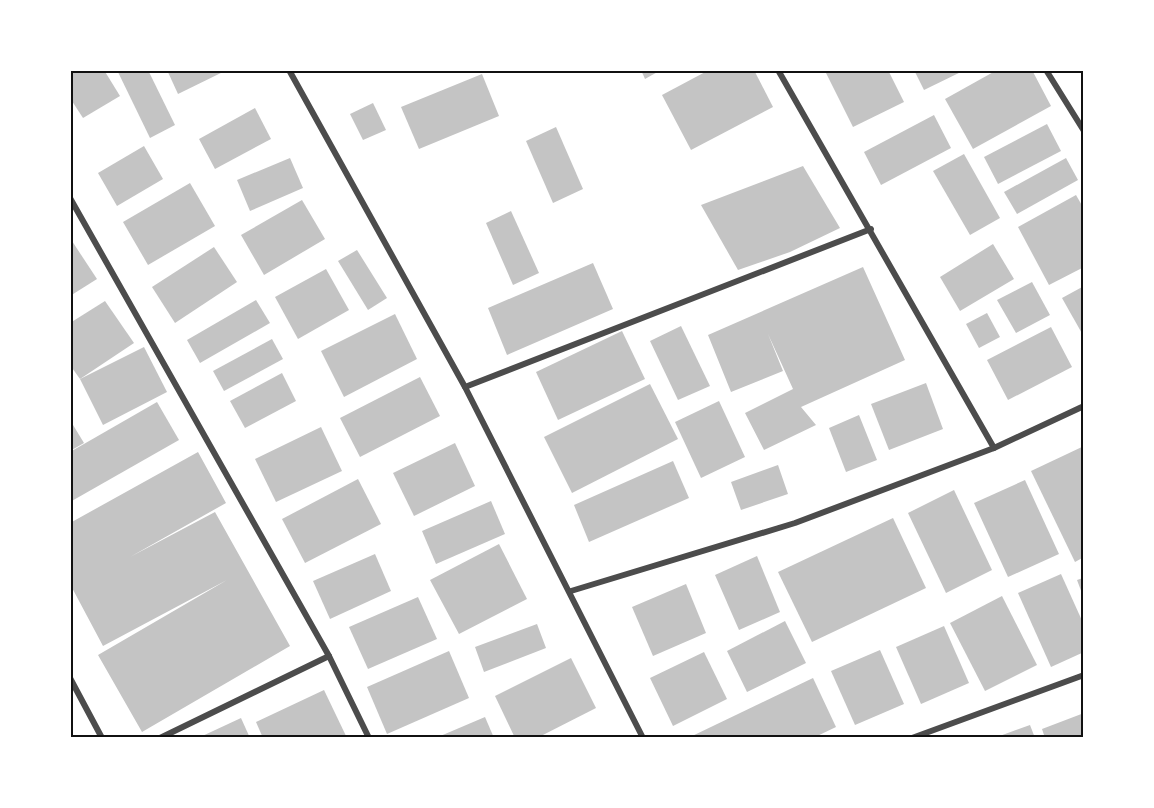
<svg xmlns="http://www.w3.org/2000/svg" width="1154" height="808" font-family="'Varela Round',sans-serif">
<style>
.building{fill:#c4c4c4}
.lines{fill:none;stroke-linecap:round;stroke-linejoin:round}
.minor{stroke:#4c4c4c;stroke-width:6}
.neatline{fill:none;stroke:#111;stroke-width:2}
</style>
<rect width="100%" height="100%" fill="#fff"/>
<g class="building">
<path d="M70,70h34l16,26 -37,22 -13,-20z"/>
<path d="M117,70h31l27,55 -25,13z"/>
<path d="M167,70h60l-49,24z"/>
<path d="M641,70h20l-16,9z"/>
<path d="M709,70h45l19,37 -82,43 -29,-55z"/>
<path d="M832,70h56l16,32 -51,25 -27,-54z"/>
<path d="M914,70h51l-41,20z"/>
<path d="M997,70h35l19,36 -78,43 -28,-50z"/>
<path d="M482,74l17,42 -80,33 -18,-42z"/>
<path d="M373,103l13,27 -23,10 -13,-26z"/>
<path d="M255,108l16,31 -56,30 -16,-30z"/>
<path d="M934,115l17,33 -70,37 -17,-33z"/>
<path d="M1047,124l14,27 -63,33 -14,-27z"/>
<path d="M556,127l27,62 -30,14 -27,-62z"/>
<path d="M144,146l19,33 -46,27 -19,-33z"/>
<path d="M964,154l36,64 -30,17 -37,-64z"/>
<path d="M290,158l13,30 -53,23 -13,-31z"/>
<path d="M1066,158l12,22 -61,34 -13,-22z"/>
<path d="M803,166l37,62 -50,24 -52,18 -37,-65z"/>
<path d="M190,183l25,43 -67,39 -25,-43z"/>
<path d="M1076,195l8,14v58l-35,18 -31,-58z"/>
<path d="M302,200l23,39 -61,36 -23,-40z"/>
<path d="M511,211l28,62 -26,12 -27,-62z"/>
<path d="M70,238l27,41 -27,17z"/>
<path d="M993,244l21,35 -54,32 -20,-34z"/>
<path d="M214,247l23,35 -62,41 -23,-36z"/>
<path d="M357,250l30,48 -19,12 -30,-49z"/>
<path d="M593,263l20,46 -106,46 -19,-47z"/>
<path d="M863,267l42,93 -104,47 15,18 -52,25 -19,-37 48,-24 -25,-55 15,37 -52,21 -23,-57z"/>
<path d="M326,269l23,41 -51,29 -23,-42z"/>
<path d="M1032,282l18,33 -34,18 -19,-33z"/>
<path d="M1084,286v51l-22,-39z"/>
<path d="M256,300l14,23 -70,40 -13,-23z"/>
<path d="M105,301l29,42 -54,36 -10,-14v-42z"/>
<path d="M987,313l13,24 -21,11 -13,-24z"/>
<path d="M395,314l22,45 -73,38 -23,-46z"/>
<path d="M681,326l29,60 -32,14 -28,-59z"/>
<path d="M1051,327l21,40 -64,33 -21,-40z"/>
<path d="M622,331l23,48 -87,41 -22,-48z"/>
<path d="M272,339l11,20 -59,32 -11,-20z"/>
<path d="M144,347l23,45 -64,33 -23,-46z"/>
<path d="M282,373l14,28 -51,27 -15,-27z"/>
<path d="M420,377l20,39 -80,41 -20,-39z"/>
<path d="M926,383l17,46 -54,21 -18,-46z"/>
<path d="M650,384l28,55 -106,54 -28,-56z"/>
<path d="M719,401l26,56 -44,21 -26,-56z"/>
<path d="M157,402l22,38 -109,62v-50z"/>
<path d="M859,415l18,45 -31,12 -17,-44z"/>
<path d="M70,420l14,23 -14,8z"/>
<path d="M321,427l21,44 -66,31 -21,-43z"/>
<path d="M455,443l20,43 -61,30 -21,-43z"/>
<path d="M1084,446v111l-9,5 -44,-91z"/>
<path d="M198,452l28,51 -96,54 85,-45 75,134 -148,86 -44,-77 129,-75 -124,66 -33,-62v-61z"/>
<path d="M673,461l16,37 -100,44 -15,-37z"/>
<path d="M778,465l10,29 -47,16 -10,-28z"/>
<path d="M358,479l23,45 -76,39 -23,-44z"/>
<path d="M1025,480l34,74 -51,23 -34,-74z"/>
<path d="M954,490l38,80 -46,23 -38,-80z"/>
<path d="M491,501l14,33 -69,30 -14,-33z"/>
<path d="M893,518l33,70 -114,54 -34,-70z"/>
<path d="M499,544l28,55 -68,35 -29,-54z"/>
<path d="M375,554l16,37 -61,28 -17,-38z"/>
<path d="M757,556l23,56 -41,18 -24,-55z"/>
<path d="M1061,574l23,51v27l-33,15 -33,-74z"/>
<path d="M1083,578v18l-6,-16z"/>
<path d="M686,584l20,49 -53,23 -21,-49z"/>
<path d="M1002,596l35,69 -52,26 -35,-68z"/>
<path d="M418,597l19,42 -69,30 -19,-42z"/>
<path d="M785,621l21,42 -59,29 -20,-41z"/>
<path d="M537,624l9,24 -62,24 -9,-25z"/>
<path d="M944,626l25,57 -48,21 -25,-57z"/>
<path d="M880,650l24,54 -49,21 -24,-54z"/>
<path d="M449,651l20,47 -82,36 -20,-47z"/>
<path d="M704,652l23,47 -54,27 -23,-48z"/>
<path d="M571,658l25,50 -59,30h-22l-20,-42z"/>
<path d="M813,678l23,49 -23,11h-125z"/>
<path d="M324,690l23,48h-84l-7,-16z"/>
<path d="M1084,713v25h-39l-3,-9z"/>
<path d="M485,717l9,21h-56v-1z"/>
<path d="M241,718l9,20h-52z"/>
<path d="M1030,725l5,13h-38v-1z"/>
</g>
<g class="lines">
<g class="minor">
<path d="M289,70l176,317 178,351"/>
<path d="M778,70l216,378"/>
<path d="M1046,70l38,61"/>
<path d="M70,198l259,458 40,82"/>
<path d="M465,387l406,-158"/>
<path d="M571,591l224,-68 199,-75 90,-42"/>
<path d="M70,678l32,60"/>
<path d="M160,738l169,-82"/>
<path d="M912,738l172,-63"/>
</g>
</g>
<rect width="1154" height="808" fill="none" stroke="#ffffff" stroke-width="144"/>
<rect x="72" y="72" width="1010" height="664" class="neatline"/>
</svg>
